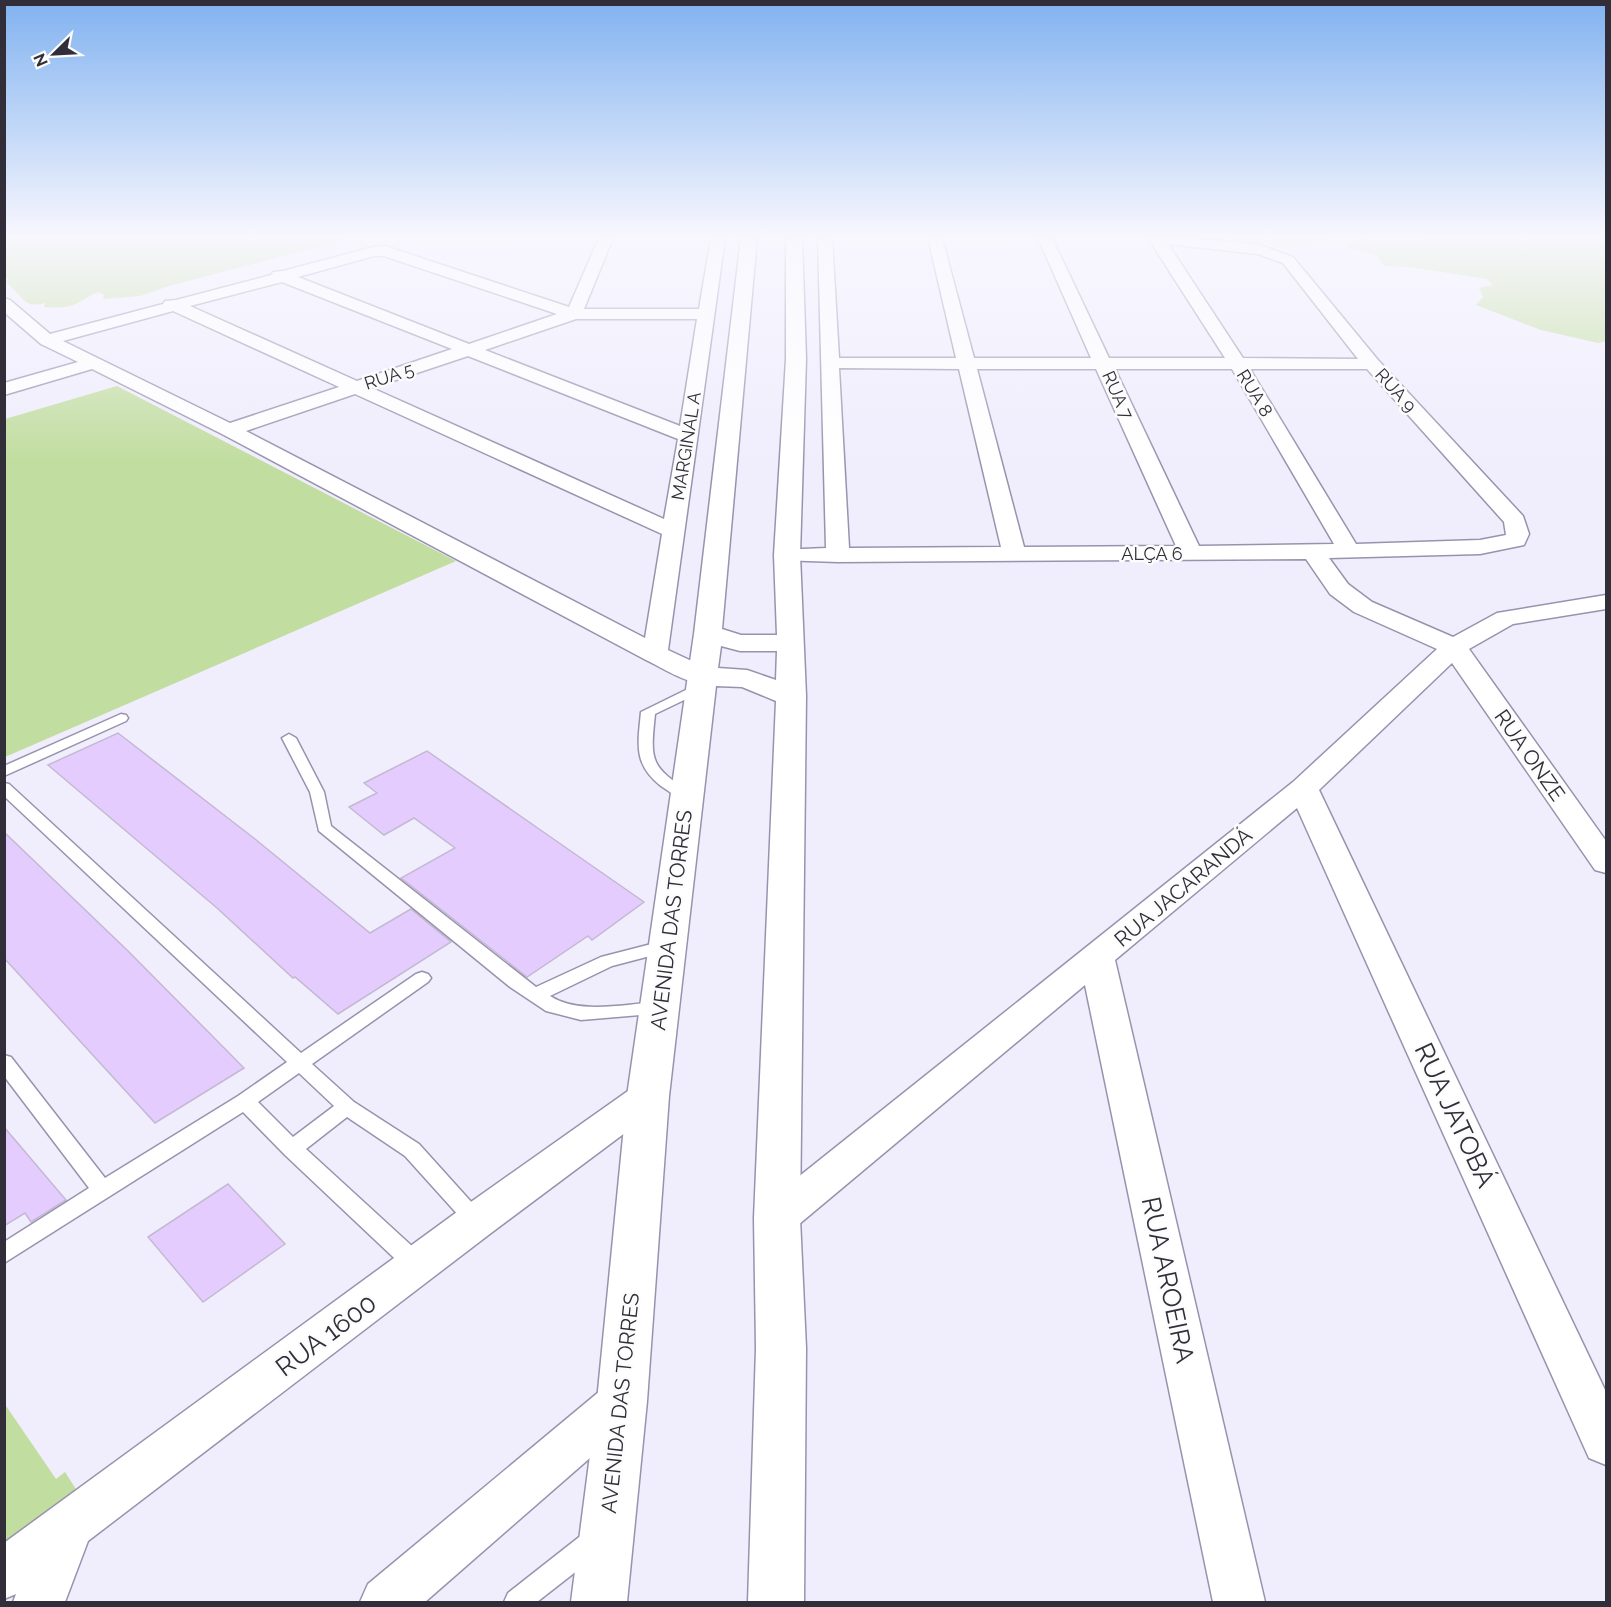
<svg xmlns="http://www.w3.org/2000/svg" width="1611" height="1607" font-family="Raleway,sans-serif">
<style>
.green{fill:#c1dd9f}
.building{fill:#e4cdfe;stroke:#c4b8d2;stroke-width:1.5}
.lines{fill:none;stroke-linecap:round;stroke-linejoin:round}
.lane-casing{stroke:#9893ad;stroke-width:3}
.street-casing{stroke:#9893ad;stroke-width:3}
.primary-casing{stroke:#9893ad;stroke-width:3}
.lane{fill:#fff;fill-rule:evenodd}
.street{fill:#fff;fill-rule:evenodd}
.primary{fill:#fff;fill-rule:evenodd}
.labels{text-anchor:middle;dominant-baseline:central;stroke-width:5;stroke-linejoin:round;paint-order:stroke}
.far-street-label{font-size:18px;fill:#312e39;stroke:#fcfcfc}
.street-label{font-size:21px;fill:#312e39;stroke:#fcfcfc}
.near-street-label{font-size:26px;fill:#312e39;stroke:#fcfcfc}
</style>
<rect width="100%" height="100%" fill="#f0edfd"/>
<g class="green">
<path d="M4,238h348l-183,48 -29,10 -37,3 1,-4 -5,-3c-10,3 -16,9 -26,13 -8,3 -20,3 -29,2l1,-4c-24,7 -23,-11 -40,-21l4,-3 -4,-1z"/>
<path d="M1215,238h119l1,2c-43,8 -77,3 -120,-2z"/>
<path d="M1359,238l39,3 36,-3h172v103l-8,2 -57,-13 -65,-25 7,-8 -4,-9 14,-3 -6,-6 -78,-12 -25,-1 -7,-10 -29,-8 4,-8z"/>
<path d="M117,386l339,175 -451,196v-338z"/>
<path d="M4,1403l52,76 9,-7 21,33 -82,59z"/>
</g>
<g class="building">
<path d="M118,733l137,106 115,94 41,-24 40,33 -113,72 -43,-37 -2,1 -76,-70 -169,-143z"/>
<path d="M427,751l125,87 92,64 -52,38 -4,-4 -61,41 -126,-99 54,-30 -41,-30 -30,17 -35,-28 28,-14 -13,-10z"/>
<path d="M4,832l124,119 116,117 -89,55 -151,-165z"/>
<path d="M4,1127l62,73 -35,22 -6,-9 -21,13z"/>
<path d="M228,1184l57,60 -82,58 -55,-65z"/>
</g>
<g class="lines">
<defs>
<g id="lane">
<path d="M700,683l7,4 -2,3 -50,24c-5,48 -5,52 36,79l2,3 -2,3 -5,2c-9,-3 -17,-10 -25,-15 -28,-22 -23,-42 -20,-74z"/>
<path d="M121,714l5,1 2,3 -2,3 -122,55v-10z"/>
<path d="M289,734l7,4 28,54 7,34 205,161 65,-30 66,-17 6,2 2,4 -2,4 -61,16 -62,30c30,19 74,8 108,6l6,1 3,5 -3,5 -83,7 -35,-9 -36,-24 -191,-156 -9,-39 -28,-54z"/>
<path d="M4,783l5,1 292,269 115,-79 6,-2 6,2 3,4 -3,4 -116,82 42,38 65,42 64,71 3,6 -3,6 -7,3 -7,-3 -64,-71 -58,-39 -41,32 119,109 3,7 -3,7 -8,2 -8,-2 -124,-117 -42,-43 -239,151v-21l85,-54 -85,-112v-21l7,2 94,121 133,-82 49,-34 -283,-266zM299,1073l35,33 -41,31 -35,-35z"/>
<path d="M592,1530l9,4 4,9 -4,9 -64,50h-33l4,-9 75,-59z"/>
</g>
<g id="street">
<path d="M599,238h14l-29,71h115l12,-71h14l-57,412 43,20 4,6 -4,6c-21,5 -46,-13 -65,-22l-424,-226 -130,-65 -88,26v-12l74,-21 -37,-18 -37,-32v-14l6,2 40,34 113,-30 2,-3 11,-1 95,-25 2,-3 10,-1 90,-24 12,-1 184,61zM374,256h10l173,58 -88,30 -171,-67zM282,282l170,67 -95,32 -167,-75zM173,311l166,76 -109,36 -167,-82zM576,319h121l-17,107 -195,-76zM468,356l210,83 -14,80 -292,-131zM355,394l307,140 -17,104 -399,-207z"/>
<path d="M818,238h14l7,120h117l-28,-120h14l32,120h117l-53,-120h14l57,120h116l-77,-120h44l68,7 33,12 85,103 145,156 6,18 -5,11 -44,9 -151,4 19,26 24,18 81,35 44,-24 109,-18v14l-93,15 -44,25 137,192v32l-11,-3 -143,-207 -133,127 287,602v73l-17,-7 -292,-650 -182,152 150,642h-52l-128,-617 -293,245 -15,5 -15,-5 -6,-12 6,-12 531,-424 144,-133 -83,-37 -24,-18 -24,-35 -468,3 -59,-2 -4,-5 4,-5 47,-2zM1168,244l90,10 25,9 75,96 -115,-1zM839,368l120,1 42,178 -152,1zM977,369h119l80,177 -152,1zM1115,369h117l102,175 -135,2zM1250,369h117l137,153 2,13 -26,5 -124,4z"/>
<path d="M648,1081l13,5 6,10 -6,10 -170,127 -403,308 -23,61h-52l3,-8 -12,5v-56l457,-334 174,-123z"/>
<path d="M622,1379l16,7 7,15 -7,15 -213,186h-65l8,-18 238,-198z"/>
</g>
<path id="primary" d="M741,238h16l-35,391 19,6h36l-3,-80 12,-196v-121h16l4,121 -6,196 6,141 -6,522 6,130 -2,254h-56l8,-254 -2,-130 22,-517 -34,-14 -26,-1 -47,410 -22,305 -20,201h-56l26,-201 30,-305 67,-462zM721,646l19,5h37l-1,29 -29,-10 -29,-2z"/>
</defs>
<use href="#lane" class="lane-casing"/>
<use href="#street" class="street-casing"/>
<use href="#primary" class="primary-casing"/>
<use href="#lane" class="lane"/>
<use href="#street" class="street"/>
<use href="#primary" class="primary"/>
</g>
<linearGradient id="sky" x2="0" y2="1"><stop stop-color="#81b2f0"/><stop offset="0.51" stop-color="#f8f7fe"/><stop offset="1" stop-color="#f8f7fe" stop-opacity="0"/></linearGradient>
<rect width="1611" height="463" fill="url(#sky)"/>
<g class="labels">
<g class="far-street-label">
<text transform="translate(389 376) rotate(-18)">RUA 5</text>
<text transform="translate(1396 390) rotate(48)">RUA 9</text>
<text transform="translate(1255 393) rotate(59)">RUA 8</text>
<text transform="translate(1118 395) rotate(66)">RUA 7</text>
<text transform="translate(686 446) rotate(-81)">MARGINAL A</text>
<text x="1152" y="553">ALÇA 6</text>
</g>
<g class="street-label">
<text transform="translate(1530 755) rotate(55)">RUA ONZE</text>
<text transform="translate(1183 887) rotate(-40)">RUA JACARANDÁ</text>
<text transform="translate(671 920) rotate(-83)">AVENIDA DAS TORRES</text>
<text transform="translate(620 1403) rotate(-84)">AVENIDA DAS TORRES</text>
</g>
<g class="near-street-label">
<text transform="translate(1455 1115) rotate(65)">RUA JATOBÁ</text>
<text transform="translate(1168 1280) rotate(78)">RUA AROEIRA</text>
<text transform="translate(326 1335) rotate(-37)">RUA 1600</text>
</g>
</g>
<rect width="1611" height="1607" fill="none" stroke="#312e39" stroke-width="12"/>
<g transform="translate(54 54) rotate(246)" stroke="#fcfcfc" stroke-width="4.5" paint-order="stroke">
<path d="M0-4.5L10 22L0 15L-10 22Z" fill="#312e39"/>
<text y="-9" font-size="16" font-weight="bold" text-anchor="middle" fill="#312e39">N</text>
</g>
</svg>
